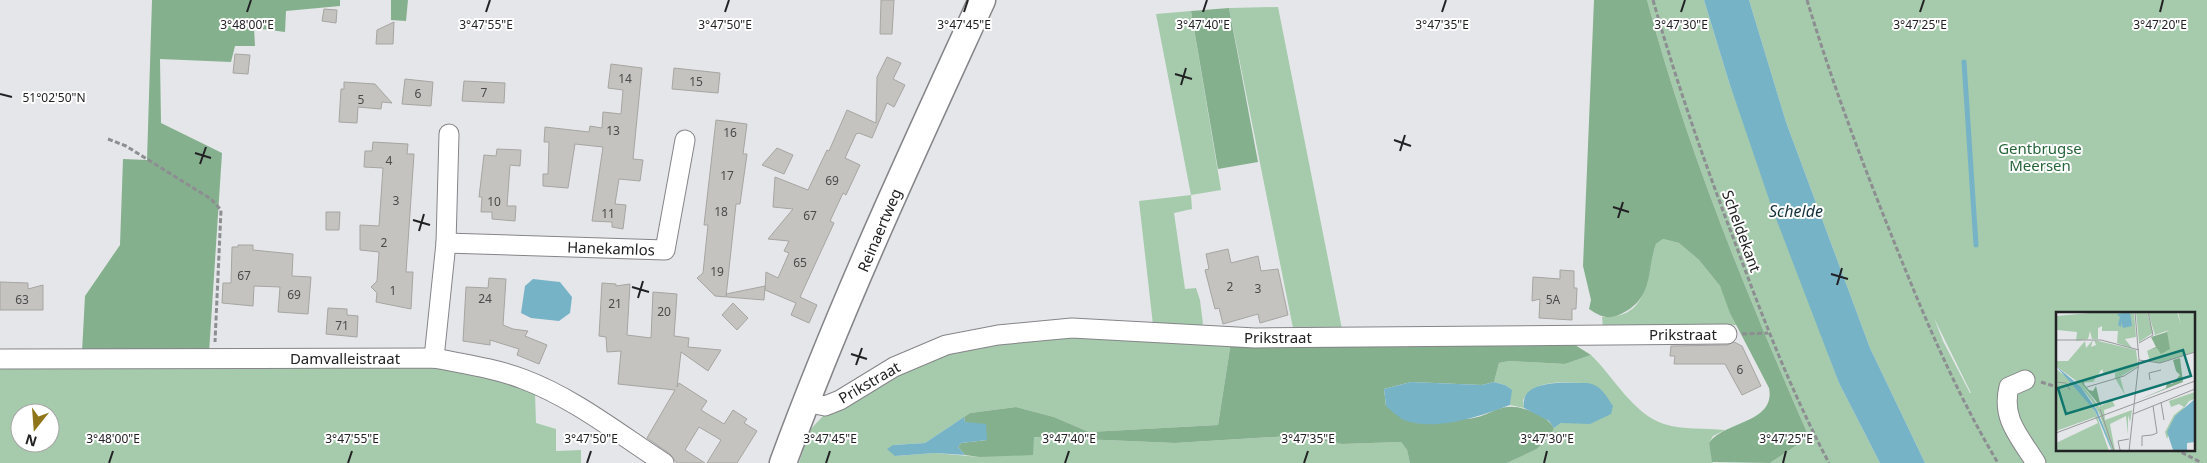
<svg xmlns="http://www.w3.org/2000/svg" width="2207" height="463" font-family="'Noto Sans',sans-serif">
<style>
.green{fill:#a5cbac;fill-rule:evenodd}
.forest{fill:#85b08d}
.water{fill:#77b3c7}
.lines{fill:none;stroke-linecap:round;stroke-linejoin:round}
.stream{stroke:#77b3c7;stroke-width:5}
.building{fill:#c5c3c0;stroke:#a7a5a2}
.street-casing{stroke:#858589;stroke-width:21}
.secondary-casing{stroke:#858589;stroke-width:29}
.path{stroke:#8d8e91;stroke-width:3;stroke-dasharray:5 2.5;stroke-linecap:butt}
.street{stroke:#fff;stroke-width:19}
.secondary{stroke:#fff;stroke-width:26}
.ticks{fill:none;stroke:#222224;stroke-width:2}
.labels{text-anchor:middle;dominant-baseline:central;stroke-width:4;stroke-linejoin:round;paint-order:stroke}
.number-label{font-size:12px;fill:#4b4a4b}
.park-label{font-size:15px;fill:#266538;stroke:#fff}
.street-label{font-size:15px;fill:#222224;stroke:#fff}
.water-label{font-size:16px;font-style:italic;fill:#13313a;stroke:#fff}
.inset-road{fill:none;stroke:#97989a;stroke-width:1}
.view{fill:#0f766e;fill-opacity:0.15;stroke:#0f766e;stroke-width:2.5}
.inset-edge{fill:none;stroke:#222224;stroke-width:2.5}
.ticks-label{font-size:12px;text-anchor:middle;fill:#222224;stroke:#fff;stroke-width:4;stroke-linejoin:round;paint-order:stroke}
</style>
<rect width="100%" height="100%" fill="#e5e6e9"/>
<g class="green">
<path d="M1647,0h57l25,82 110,301 41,80h-110l39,-26c-62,-142 -122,-287 -162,-437z"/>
<path d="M1749,0h458v463h-282l-55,-115 -84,-226zM2057,313h136v136h-136zM1934,318l37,75h-1l-27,-52z"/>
<path d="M1278,7l64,322 -48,4 -65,-325z"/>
<path d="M1191,11l30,179 -30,5 1,14 -18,4 11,76 11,-1 4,12 3,24 -6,3 -44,-2 -14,-124 52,-6 -35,-181z"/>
<path d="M1663,239l16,4 20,17 21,26 17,39 -134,3 -1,-11c49,2 43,-41 54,-73z"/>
<path d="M1067,335l164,7 -13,83 -129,7 -35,-15 -38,-10 -46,6 -45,30 -32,2 2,11 40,-3 44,4 55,-20 141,6 115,-7 52,8 59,-2 6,8 3,13h-611l10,-32 14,-15 50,-30 89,-38z"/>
<path d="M1591,355c22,21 42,59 73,69 19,6 41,4 61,6l-12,6 -4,7 4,20h-206l30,-14 14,-12 3,-9 7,-5 25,-40c-22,0 -51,-5 -63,17l1,8 -14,-3 1,-15 -6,-5 -11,-3 5,-19 10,-2 56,3z"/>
<path d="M448,366l58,16 29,12 1,29 20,6v22l25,-1v13h-581v-96zM20,413h30v30h-30z"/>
</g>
<g class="forest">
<path d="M152,0h188v6l-54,5 -1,21 -31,-4 1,18h-20l-4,16 -71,-3 1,64 61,30 -13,200 -127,-1 3,-56 35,-51 3,-86 24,1z"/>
<path d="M391,0h17l-2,21 -15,-1z"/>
<path d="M1594,0h53c40,150 100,295 162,437l-39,26 -58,-1 -3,-19c15,-22 67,-20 60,-55l-39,-75 -10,-27 -21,-26 -20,-17 -16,-4 -7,5c-10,29 -2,54 -35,70 -13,6 -20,3 -32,-5l2,-9 -8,-34z"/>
<path d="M1229,8l29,154 -40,7 -27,-158z"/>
<path d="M1561,330l14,15 16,10 -26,9 -56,-3 -10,2 -5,19 -12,3 -71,-3 -27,7 2,17c24,4 53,13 77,13 31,0 34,-22 70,-7 9,4 16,8 21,16l-3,8 -14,13 -30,14h-97l-3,-13 -6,-8 -59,2 -52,-8 -115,7 -141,-6 -1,18 -54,2 -14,-2 -7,-8 3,-4 26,-3 -15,-16 -7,-2 -1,-5 6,-4 46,-6 38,10 35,15 129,-7 13,-83z"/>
</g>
<g class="water">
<path d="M1704,0h45l37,122 84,226 55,115h-45l-41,-80 -67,-175 -43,-126z"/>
<path d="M533,279l27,3 12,15 -2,16 -11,8 -28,-3 -10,-5 4,-27z"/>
<path d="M1411,382l71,3 12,-3 11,3 7,5 -2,15c-29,11 -75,27 -106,15 -6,-3 -13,-10 -18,-14l-2,-17z"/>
<path d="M1586,383c14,1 20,12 27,23l-2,8 -21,10 -29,-1 -7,5 -5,-7 -25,-13c-5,-30 43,-25 62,-25z"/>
<path d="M964,417l1,5 21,2 1,16 -26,3 -3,4 7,8 -30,-2 -40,3 -8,-7 6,-4 32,-2z"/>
</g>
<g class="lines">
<path class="stream" d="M1964,62l12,183"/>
</g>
<g class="building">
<path d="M881,0h13l-2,34h-12z"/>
<path d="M324,9l13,1 -1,13 -14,-2z"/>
<path d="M394,22l-1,22h-17l1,-14z"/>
<path d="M235,54l15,1 -2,19 -15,-1z"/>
<path d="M887,57l14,6 -8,16 12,6 -11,22 -7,-4 -15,35 -13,-5 -3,1 -11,24 15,7 -14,30 -3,-2 -13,28 4,2 -34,74 17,8 -8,18 -18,-8 5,-12 -31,-13 1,-18 12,6 11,-25 -5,-2 5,-10 -21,-2 25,-30 -20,-2 2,-30 33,13 19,-40 2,1 18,-41 29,13 1,-46z"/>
<path d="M611,64l31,4 -9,91 10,1 -3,21 -21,-2 -4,25 11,1 -3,24 -11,-2v-5l-20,-1 11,-74 -28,-3 -7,44 -25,-2v-12h5l1,-32h-5l1,-15 44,5 1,-6 12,2 1,-16 18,2 2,-24 -15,-2z"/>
<path d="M674,68l46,5 -2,20 -46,-4z"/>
<path d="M405,79l28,3 -2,24 -29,-2z"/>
<path d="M464,81l41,2 -1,20 -42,-2z"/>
<path d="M344,82l31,2 17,19 -10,-1 -1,7 -23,-2 -1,16 -18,-1 2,-33h3z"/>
<path d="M716,120l31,4 -4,30h4l-7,50h-4l-10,93 -11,-1 -18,-18 6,-5 5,-48h-4z"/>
<path d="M373,142l35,2 -1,10h7l-8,118h7l-2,37 -35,-7 1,-9 -6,-6 6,-6 2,-29 -19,-2v-25l19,1 4,-58 -19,-1 1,-16h7z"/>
<path d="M777,148l16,7 -9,19 -22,-9z"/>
<path d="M497,149l24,1 -1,16 -10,-1 -3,41h9l-1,15 -23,-2v-7h-11l1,-15h-3l5,-42 12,1z"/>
<path d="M326,212h14l-1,18h-13z"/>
<path d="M238,245h15v5l40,4 -1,22 19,1 -3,37 -30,-2 2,-25 -26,-1 -1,20 -31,-3 1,-20h8l1,-36h6z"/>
<path d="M1228,249l3,14 27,-7 3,15 17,-2 10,46 -28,8 -2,-9 -35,10 -4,-16 -4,1 -10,-39 4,-1 -3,-15z"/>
<path d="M1560,270l14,1v17h3l-1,21h-4v11l-33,-2 1,-19 -8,2 1,-24 27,2z"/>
<path d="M489,278l17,1 -3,46 10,4 15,2 -3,5 22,9 -8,19 -22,-9 2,-6 -29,-9v5l-27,-4 3,-54 22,1z"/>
<path d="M0,282l28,1v6l15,-4v25h-43z"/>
<path d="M602,283l14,1v2l14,-2 -3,51 24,3 2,-46 24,2 -3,42 15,2 -1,9 33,3 -13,21 -27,-19 -4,35 2,-4 28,18 -6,9 23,14 9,-14 14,9 -3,4 13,8 -20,32h-30l14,-23 -22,-13 -14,23 20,13h-28l-7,-9 -23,-16 28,-48 -57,-6 3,-33 -14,1 -1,-15 -7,-1z"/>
<path d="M765,286l-1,14 -37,-3 -1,-3z"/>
<path d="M733,303l15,15 -11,12 -15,-15z"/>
<path d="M328,308l19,1v6l11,1 -1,21 -31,-3z"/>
<path d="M1734,342l8,4 19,40 -19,9 -17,-31h-51l1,-8h-5l1,-10 56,-1z"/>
</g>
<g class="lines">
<defs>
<g id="street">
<path d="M446,243l219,7 20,-110"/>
<path d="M434,358l12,-115 3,-109"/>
<path d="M0,359l434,-1c30,6 60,10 89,21 51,19 96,55 141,84"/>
<path d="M2025,380l-16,7c-8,32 11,50 27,76"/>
<path d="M805,402l20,4 15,-6 54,-33 52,-22 52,-10 74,-7 183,10 472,-4"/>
</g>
<path id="secondary" d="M783,463c58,-158 129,-310 199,-463"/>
</defs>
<use href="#street" class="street-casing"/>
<use href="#secondary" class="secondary-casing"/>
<g class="path">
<path d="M1653,0c23,81 51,161 81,240 28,76 57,151 95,223"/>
<path d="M1807,0c26,86 58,170 92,254 29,72 59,142 99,209"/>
<path d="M108,139l18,7 85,53 10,11 -6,132"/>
<path d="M1742,334l26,-1"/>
<path d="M2041,382l16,5"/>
<path d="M2175,449l27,14"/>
</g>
<use href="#street" class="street"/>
<use href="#secondary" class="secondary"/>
</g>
<path class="ticks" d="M247,12l4,-12M486,12l4,-12M725,12l4,-12M964,12l4,-12M1203,12l4,-12M1442,12l4,-12M1681,12l4,-12M1920,12l4,-12M2160,12l3,-12M1175,74l17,5M1181,85l5,-17M0,94l12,3M1394,140l17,6M1400,151l5,-16M195,153l16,5M200,164l6,-17M1613,207l16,5M1618,218l5,-16M413,220l17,5M419,231l5,-17M1831,274l17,5M1837,285l5,-17M632,287l17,5M638,298l5,-17M851,354l16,5M856,365l6,-17M109,463l4,-12M348,463l4,-12M587,463l4,-12M826,463l4,-12M1065,463l4,-12M1304,463l4,-12M1544,463l3,-12M1783,463l3,-12"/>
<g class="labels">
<g class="number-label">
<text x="625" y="78">14</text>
<text x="696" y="81">15</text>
<text x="484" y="92">7</text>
<text x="418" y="93">6</text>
<text x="361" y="99">5</text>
<text x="613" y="130">13</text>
<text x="730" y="132">16</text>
<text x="389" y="160">4</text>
<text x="727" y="175">17</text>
<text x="832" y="180">69</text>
<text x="396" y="200">3</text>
<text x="494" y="201">10</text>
<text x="721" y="211">18</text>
<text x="608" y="213">11</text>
<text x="810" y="215">67</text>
<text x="384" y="242">2</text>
<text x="800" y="262">65</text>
<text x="717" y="271">19</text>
<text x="244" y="275">67</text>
<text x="1230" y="286">2</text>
<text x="1258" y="288">3</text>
<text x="393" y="290">1</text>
<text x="294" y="294">69</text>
<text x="485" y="298">24</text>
<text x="22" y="299">63</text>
<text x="1553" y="299">5A</text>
<text x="615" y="303">21</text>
<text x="664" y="311">20</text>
<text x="342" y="325">71</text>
<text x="1740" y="369">6</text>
</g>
<g class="park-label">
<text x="2040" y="148">Gentbrugse<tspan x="2040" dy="17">Meersen</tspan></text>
</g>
<g class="street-label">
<text transform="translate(879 230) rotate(-67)">Reinaertweg</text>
<text transform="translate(1742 231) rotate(70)">Scheldekant</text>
<text transform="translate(611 248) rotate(2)">Hanekamlos</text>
<text x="1683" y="334">Prikstraat</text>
<text x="1278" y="337">Prikstraat</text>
<text x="345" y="358">Damvalleistraat</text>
<text transform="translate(869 382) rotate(-30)">Prikstraat</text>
</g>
<g class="water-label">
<text x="1796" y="211">Schelde</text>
</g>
</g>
<g transform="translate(2056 312)">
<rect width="139" height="139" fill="#e5e6e9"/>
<path d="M45,0h33l2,25 -11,2 7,9 -15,-5 1,-12h-16v-5l-4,2v11h-6l-2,-8 -2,8 -12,2 1,-9 -20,-2 -1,10v-24zM80,0h11l6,21 -14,9zM92,0h29l4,13 -3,-13h16l1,40 -35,11 -10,-2 -3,-10 10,-3 10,3 -1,-19 3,-2 -14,5zM37,28l-2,7 5,-2 -2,-5 42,10 2,16 -18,11 5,18 -10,-17v-5l3,-1 -14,3 -2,-6 -9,13 7,-1 -19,2 18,24 13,-7 3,6 -11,4 1,10 27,-10 -2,12 -2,-7v20l-2,-19 -16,8 5,27h-3l-12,-36 -8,-14 -17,-21 -19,-14v-5h12l17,-20 1,7zM0,57l17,13 22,29 14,40h-53v-8l42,-20 -3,-6 -39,14zM139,80v7l-6,2 -7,10 -7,5 -8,23 -2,-7 9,-17 10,-8 -5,-3 -8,3 -2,-6z" fill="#a5cbac"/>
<path d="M111,20l3,17 -9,5 -4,-6 -10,3 9,-4 -5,-10zM124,46l3,24 -47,19 30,-13 1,-6 5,2 8,-9 -4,-4 -3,-11zM29,67l-1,5 5,6 4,1 3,-5 5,21 -20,-24z" fill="#85b08d"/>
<path d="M74,0l2,14 -9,2 -2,-6v5l-3,-2 2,-8 -3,-3zM0,54l24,20 17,24 13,33 2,8 -17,-40zM139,87v43l-8,1v8l-14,-1 -6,-18 8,-16z" fill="#77b3c7"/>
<path class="inset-road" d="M0,28h45l38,10M83,31l14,-8 -5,-23M83,48l21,3 35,-11M94,68l-1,-7 12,-3M0,70l10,1 4,7M31,75l37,-11 14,-9M105,90l3,18M44,97l14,42M77,102l62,-25M0,121l139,-52M96,123l5,-2 -4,-27M86,134v-10l10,-1M67,139l-3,-1 -2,-9 11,-2M73,139l10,-91 -4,-48"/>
<path class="view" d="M127,38l8,26 -125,38 -8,-26z"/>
<rect width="139" height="139" class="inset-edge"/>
</g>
<g class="ticks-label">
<text x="247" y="29">3°48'00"E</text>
<text x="486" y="29">3°47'55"E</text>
<text x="725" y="29">3°47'50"E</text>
<text x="964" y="29">3°47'45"E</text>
<text x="1203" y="29">3°47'40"E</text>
<text x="1442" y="29">3°47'35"E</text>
<text x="1681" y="29">3°47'30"E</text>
<text x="1920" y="29">3°47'25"E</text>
<text x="2160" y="29">3°47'20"E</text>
<text x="54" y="102">51°02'50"N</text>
<text x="113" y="443">3°48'00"E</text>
<text x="352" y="443">3°47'55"E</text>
<text x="591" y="443">3°47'50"E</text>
<text x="830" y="443">3°47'45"E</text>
<text x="1069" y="443">3°47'40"E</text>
<text x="1308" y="443">3°47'35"E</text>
<text x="1547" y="443">3°47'30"E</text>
<text x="1786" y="443">3°47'25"E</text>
</g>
<g transform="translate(35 428) rotate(197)"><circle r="24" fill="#ffffff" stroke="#a7a7a7"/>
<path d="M0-4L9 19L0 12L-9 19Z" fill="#90761b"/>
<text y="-8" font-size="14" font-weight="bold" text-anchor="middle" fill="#222224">N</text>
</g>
</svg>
